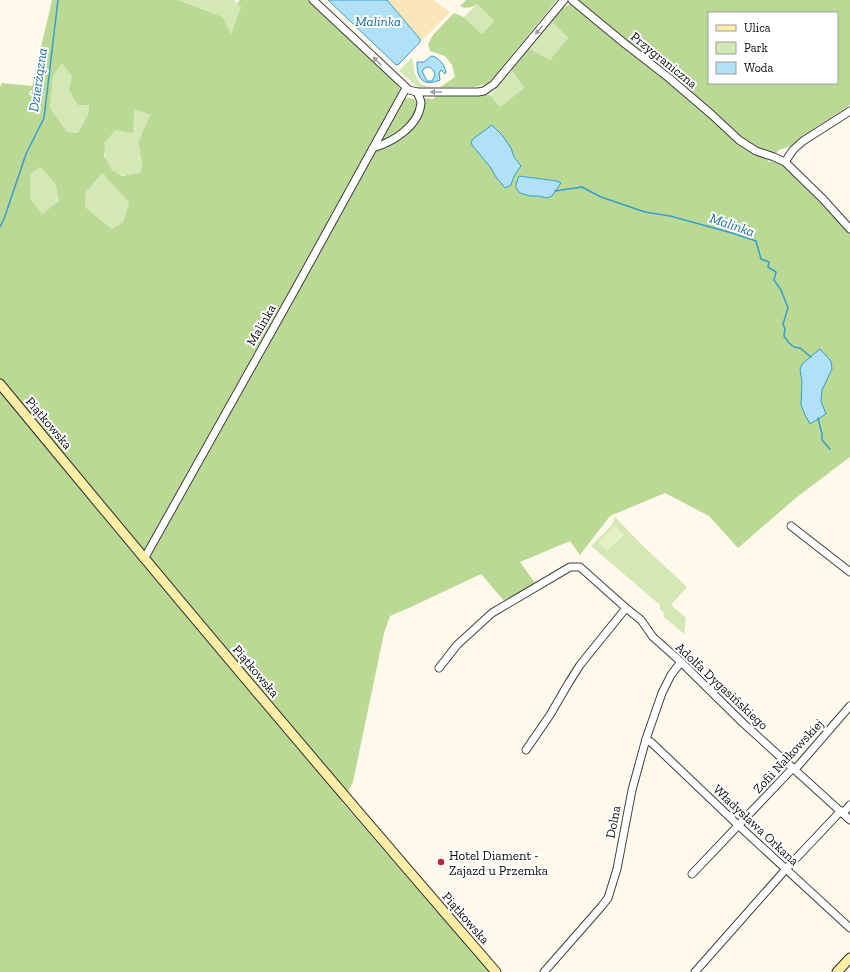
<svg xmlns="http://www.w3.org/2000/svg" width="850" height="972" font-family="'Zilla Slab',serif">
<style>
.green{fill:#d4e8b6}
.forest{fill:#b9d995;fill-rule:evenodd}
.sand{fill:#fae6b8}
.pitch{fill:#e5f0c7}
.water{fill:#b0e1f6;stroke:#389dcc;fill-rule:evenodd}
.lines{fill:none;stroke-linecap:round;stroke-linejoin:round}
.stream{stroke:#389dcc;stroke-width:1.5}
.street-casing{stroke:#3f3f3f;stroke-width:9}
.secondary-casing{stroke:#2e2e2e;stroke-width:11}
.street{stroke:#fff;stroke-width:7}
.secondary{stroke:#feeda6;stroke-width:9}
.oneway{fill:#9e9e9e}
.poi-dot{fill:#bb2539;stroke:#fff;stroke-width:1.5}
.labels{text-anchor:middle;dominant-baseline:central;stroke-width:4;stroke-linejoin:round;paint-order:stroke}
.street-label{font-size:13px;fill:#0c0c0c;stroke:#fff}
.poi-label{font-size:13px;fill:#0c0c0c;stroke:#fff;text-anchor:start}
.water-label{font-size:14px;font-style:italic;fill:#176d9c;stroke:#fff}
</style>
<rect width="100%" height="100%" fill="#fff9eb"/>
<g class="green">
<path d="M178,0h56l3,4 4,3 -10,27 -8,-17z"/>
<path d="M477,4l17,17 -12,13 -18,-17z"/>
<path d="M551,21l17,17 -18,22 -22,-12z"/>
<path d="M411,58l2,3c1,9 2,22 13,25 4,1 9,1 13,1h-21l-19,-16z"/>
<path d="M62,62l10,14 17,29 -1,9 -10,19 -11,-1 -17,-24 3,-32z"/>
<path d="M511,69l13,19 -24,19 -10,-12 4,-4z"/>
<path d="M134,108l16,7 -12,27 4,21 -2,10c-5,1 -15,3 -19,2 -12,-3 -21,-21 -15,-33 5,-10 20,-24 28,-34z"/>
<path d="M40,167l15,16 4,18 -17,13 -12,-16v-24z"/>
<path d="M102,172l27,30 -6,20 -11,7 -27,-22 1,-15z"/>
<path d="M615,517l27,28 45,42 -16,18 15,13 -2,16 -21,-18 2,-2 -5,-5v-4l-69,-59 21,-21z"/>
</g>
<g class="forest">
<path d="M52,0h126l45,17 8,17 10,-27 -4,-3 3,-4h70l86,82c6,8 2,12 -2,19l6,5 4,-7 4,-1 6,1 4,5 6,-6 9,1 3,-3h22l32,-1 10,12 24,-19 -13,-19 17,-21 22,12 18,-22 -17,-17 12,-13 15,-8h272v105l-46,30 -11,10 -14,5 -12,12 14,-1 69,71v225l-53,40 -59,51 -29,-32 -44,-23 -55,23 -30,39 -10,-14 -50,21 15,21 -30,19 -24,-28 -70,33 -21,9 -6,17 -31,149 -11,20 147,170h-489v-885l2,-4 30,3zM709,13h128v70h-128zM62,63l10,13 -3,14 9,15h11l-1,9 -10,19 -11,-1 -17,-24 3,-32zM134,109l16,6 -12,27 4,21 -2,10 -18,3 -10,-6 -8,-14 1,-13 10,-13 18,3zM472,145l39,3 3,9 7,9c-5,6 -8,11 -10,19l-15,-8 -5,-9zM40,167l15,16 4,18 -17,13 -12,-16v-24zM102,173l27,29 -6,20 -11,7 -27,-22 1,-15zM520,176l37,5 -10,17 -9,-2h-8l-14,-8v-4z"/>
<path d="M466,0h91l-63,77 -8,7 -11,3h-35l15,-10 -3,-12 -7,-9 -15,-5 -2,-7 5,-9 21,-22 10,4 18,17 12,-13 -17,-17c-4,4 -13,5 -17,2z"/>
</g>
<path class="sand" d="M387,0h47l3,3 13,9 -29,29z"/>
<path class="pitch" d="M615,526l9,9 -17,16 -9,-9z"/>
<g class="water">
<path d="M328,0h59l33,39v3l-21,22 -3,1z"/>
<path d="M432,56c7,1 13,10 14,16l-1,2 -4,-4 -2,3 1,7c-17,7 -23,-1 -23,-18h7l6,-5zM427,67c5,0 7,4 8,8l-3,6h-5l-5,-10 2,-2z"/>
<path d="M492,125l10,10 9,13 3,9 7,9c-5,6 -8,11 -10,19l-6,3 -9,-11 -5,-9 -19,-23 -1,-3 2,-3z"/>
<path d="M519,176l38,5 4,2 -9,13 -5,2 -9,-2h-8l-10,-3 -4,-5v-4z"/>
<path d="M820,349l11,12 1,8 -10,21 -1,11 5,13 -16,10 -5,-9 -4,-10 1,-24 -2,-11 2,-6z"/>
</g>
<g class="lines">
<g class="stream">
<path d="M555,191l27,-4 19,10 44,15 25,4 62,17 24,8 5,18 8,3 -1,5 8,5 -2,8 7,10 7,18 -5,16 2,5 -1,7 5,7 5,4 6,1 11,9"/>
<path d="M0,227l4,-8 22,-65 18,-36 14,-118"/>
<path d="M818,418l4,16v6l8,9"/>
</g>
<defs>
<g id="street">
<path d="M313,0l96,90 8,2h61l6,-1 10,-7 70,-84"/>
<path d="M572,0l52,43 45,35 42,36 28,26 17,11 18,6 11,5 38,37 27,30"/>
<path d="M373,148c20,-6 46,-22 48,-45 0,-3 -3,-8 -4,-11"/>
<path d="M785,162l8,-12 10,-9 47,-30"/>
<path d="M791,526l59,46"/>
<path d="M144,559l153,-273 109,-198"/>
<path d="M439,668l18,-23 35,-32 78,-46h10l46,41 15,12 12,17 28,25 62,61 107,97"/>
<path d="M646,739l6,4 86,82 112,103"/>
<path d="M526,750l24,-35 18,-31 12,-19 46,-57"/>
<path d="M692,874l99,-104 7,-4 52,-60"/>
<path d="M544,972l57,-65 7,-9 9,-29 15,-79 14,-51 16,-46 9,-18 10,-13"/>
<path d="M695,972l91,-103 52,-55 2,-3h5l5,-6"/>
</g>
<g id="secondary">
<path d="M0,384c163,198 328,394 496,588"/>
<path d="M837,972l13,-14"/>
</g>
</defs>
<use href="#street" class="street-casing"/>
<use href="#secondary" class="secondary-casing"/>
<use href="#street" class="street"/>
<use href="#secondary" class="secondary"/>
</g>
<defs><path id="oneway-solid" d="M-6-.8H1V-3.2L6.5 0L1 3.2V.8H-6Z"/></defs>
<g class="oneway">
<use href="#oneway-solid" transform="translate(539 30) rotate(130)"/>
<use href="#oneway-solid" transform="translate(377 61) rotate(-136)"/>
<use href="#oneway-solid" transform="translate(436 92) rotate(-180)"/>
</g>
<circle class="poi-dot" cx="441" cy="862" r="4"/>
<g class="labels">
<g class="street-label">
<text transform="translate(664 60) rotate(39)">Przygraniczna</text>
<text transform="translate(261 325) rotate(-60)">Malinka</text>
<text transform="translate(49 423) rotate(50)">Piątkowska</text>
<text transform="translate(256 671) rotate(50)">Piątkowska</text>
<text transform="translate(722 686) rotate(43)">Adolfa Dygasińskiego</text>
<text transform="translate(788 756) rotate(-47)">Zofii Nałkowskiej</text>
<text transform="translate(613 822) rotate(-79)">Dolna</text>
<text transform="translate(756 825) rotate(43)">Władysława Orkana</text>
<text transform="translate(466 918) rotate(49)">Piątkowska</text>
</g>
<g class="poi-label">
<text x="449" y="855">Hotel Diament -<tspan x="449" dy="15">Zajazd u Przemka</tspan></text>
</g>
<g class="water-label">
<text x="378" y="21">Malinka</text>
<text transform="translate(38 80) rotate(-82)">Dzierżązna</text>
<text transform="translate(732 225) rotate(19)">Malinka</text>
</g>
</g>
<rect x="708" y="12" width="130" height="72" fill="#ffffff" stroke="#9e9e9e"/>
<rect x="716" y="25" width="20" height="6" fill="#feeda6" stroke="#9e9e9e"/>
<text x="744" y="32" font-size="12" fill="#0c0c0c">Ulica</text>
<rect x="716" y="42" width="20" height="12" fill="#d4e8b6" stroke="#9e9e9e"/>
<text x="744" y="52" font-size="12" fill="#0c0c0c">Park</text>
<rect x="716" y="62" width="20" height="12" fill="#b0e1f6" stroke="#9e9e9e"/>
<text x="744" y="72" font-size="12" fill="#0c0c0c">Woda</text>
</svg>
